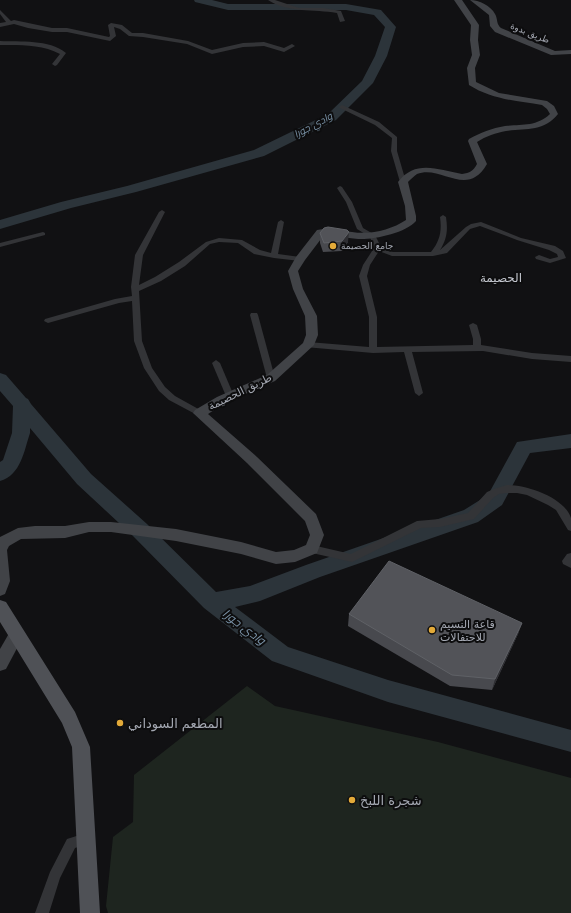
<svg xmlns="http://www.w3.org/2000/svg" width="571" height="913" font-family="'DejaVu Sans',Cairo,sans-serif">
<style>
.green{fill:#1e251f}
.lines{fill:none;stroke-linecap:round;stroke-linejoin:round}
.river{fill:#2c343a;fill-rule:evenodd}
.street{fill:#333437;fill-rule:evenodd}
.secondary{fill:#414347;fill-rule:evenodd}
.primary{fill:#4f5156;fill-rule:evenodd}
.wall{fill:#48494e}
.shaded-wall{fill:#2e2e32}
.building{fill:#525358;stroke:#5f6166}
.poi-dot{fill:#e3aa39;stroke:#0d0d0e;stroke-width:1.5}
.labels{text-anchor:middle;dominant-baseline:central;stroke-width:4;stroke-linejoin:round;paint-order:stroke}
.far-street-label{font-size:9px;fill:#a4a8b2;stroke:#0d0d0e}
.far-poi-label{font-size:9px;fill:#a4a8b2;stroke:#0d0d0e;text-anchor:start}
.far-water-label{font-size:10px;font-style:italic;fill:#7d96ab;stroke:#0d0d0e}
.street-label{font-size:11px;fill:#a4a8b2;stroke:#0d0d0e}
.poi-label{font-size:11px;fill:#a4a8b2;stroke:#0d0d0e;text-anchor:start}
.neighbourhood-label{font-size:12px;fill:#c4c7cf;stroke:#0d0d0e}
.water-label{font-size:12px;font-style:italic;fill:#7d96ab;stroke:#0d0d0e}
.near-poi-label{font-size:13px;fill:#a4a8b2;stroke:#0d0d0e;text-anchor:start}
</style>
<rect width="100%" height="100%" fill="#111113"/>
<path class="green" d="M247,686l28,20 163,36 133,36v135h-463l-2,-7 7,-69 20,-15 1,-47z"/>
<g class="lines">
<g class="river">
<path d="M194,0h18l16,4h118l35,6 15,17 -9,29 -14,27 -37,37 -72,36 -128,36 -65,16 -71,21v-9l61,-18 66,-16 127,-36 74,-36 34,-33 13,-25 10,-29 -11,-12 -28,-5h-118l-33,-8z"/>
<path d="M0,373l6,2 20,23 2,1 3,5 60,70 56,50 69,68 34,-6 56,-21 158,-55 24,-15 29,-53 54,-8v14l-41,5 -28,52 -24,17 -158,55 -60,24 -25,6 53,40 100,33 183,50v22l-183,-50 -116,-41 -68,-53 -71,-72 -56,-52 -47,-56v5c-6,18 -9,42 -30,48v-19l3,-2 9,-27 1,-27 -13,-15z"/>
</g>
<g class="street">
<path d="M268,0h7l24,8h24l18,3 4,10 -5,1 -3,-9c-23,-4 -49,0 -69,-13z"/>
<path d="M0,10l11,11 3,-1 38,8h15l42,9 1,-1 -2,-11 3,-2 11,2 10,8h11l45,8 24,9 31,-7 21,-1 20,6 8,-4 3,2 -11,6 -20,-6 -21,1 -31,7 -25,-10 -44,-7 -14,-1 -9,-7 -6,-2 2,9 -6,5 -43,-9h-15l-24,-4 -14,-4 -14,3v-4l6,-1 -6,-8z"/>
<path d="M0,41c20,1 49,-2 66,12l-9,12 -2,1 -3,-2 8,-10c-19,-10 -40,-9 -60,-9z"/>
<path d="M342,105l37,17 18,15v14l9,31 -1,1 -5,-1 -9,-31 1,-13 -17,-13 -35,-17 -1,-1z"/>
<path d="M340,186l2,1 10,15 11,26 12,7 6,12 12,5h38c9,-11 11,-21 9,-35l3,-2 3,2c2,13 1,22 -6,33l26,-23 5,-3 10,-2 40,16 34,8 8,5 3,7 -16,5 -14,-4 -1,-2 4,-2 11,4 8,-2 -1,-3 -8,-4 -32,-10 -37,-14 -10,3 -23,24 -14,3h-41l-13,-5 -9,14 -3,11 10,41v30l96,-2v-6l-4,-14 4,-2 4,2 4,14v6l51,8 39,3v6l-39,-3 -49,-8 -71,1 11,41 -4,3 -4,-3 -11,-41 -31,1 -68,-6 -1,-2 4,-3 61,5v-30l-10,-41 4,-11 11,-17 -4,-11 -13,-8 -11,-27 -9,-14z"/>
<path d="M162,210l3,2 -22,43 -4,30 16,-8 24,-15 27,-20 13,-4 23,2 18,10 11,3 7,-31 3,-2 3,2 -6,32 22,3 4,2 -4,2 -26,-3 -20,-4 -16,-11 -19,-1 -9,2 -25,22 -24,15 -22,10 3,50 10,27 13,19 10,9 27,15 1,2 -1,2 -3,1 -30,-16 -10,-9 -15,-23 -10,-27 -2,-40 -13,2 -71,20 -4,-2 1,-2 70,-20 17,-3 -1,-9 4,-32 24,-43z"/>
<path d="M43,232l2,1v2l-45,12v-4z"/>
<path d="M251,313h6l1,2 17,63 -1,2 -3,1 -4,-3 -17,-63z"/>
<path d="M216,360l4,3 14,33 -1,2 -3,1 -4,-3 -14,-33z"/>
<path d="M507,485c20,0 57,12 64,33 0,4 0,9 0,13l-3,-1 -12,-20 -8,-5 -21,-10 -10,-2h-10l-8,1 -6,4 -19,21 -34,8 -19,1 -69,34 -40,-9 -3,-1 -2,-3 2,-3 3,-1 39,9 66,-33 23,-2 28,-6 19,-21 7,-3z"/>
<path d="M571,553v15l-8,-4 -1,-3 5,-7z"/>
<path d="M86,833l4,2 2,4 -2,4 -15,5 -15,30 -11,35h-14l15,-41 17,-33z"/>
</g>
<g class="secondary">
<path d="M454,0h8l17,25 -1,15 2,15 -5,13 1,14 23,11 48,8 7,5 4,8c-14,18 -32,14 -52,17 -10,2 -20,5 -29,11l10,22c-20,35 -46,0 -70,10 -3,2 -6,5 -9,8l8,34v5c-10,12 -43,19 -58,18 -12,-1 -23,-4 -34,-4l-19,25 -7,11 5,18 14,27 1,19 -4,10 -39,36 -50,22 -17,11 49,43 59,57 8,21 -7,18 -22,9 -19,2 -35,-10 -65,-13 -65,-9h-22l-24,6 -44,1 -12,7 -2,4 3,31 -5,13 -5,2v-59l18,-9 17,-2h30l24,-4h22l65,7 65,13 35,10 18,-2 12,-5 4,-10 -5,-14 -58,-58 -54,-50 2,-3 22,-13 50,-22 36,-32 3,-8 -1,-19 -12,-27 -5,-18 8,-14 21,-27c12,-3 24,1 35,2 18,3 39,-2 54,-12l-1,-14 -7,-24c18,-23 40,-12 64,-8 8,-1 11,-3 15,-10l-9,-23 1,-2c11,-6 23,-11 36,-13 17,-2 31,1 45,-12l-3,-5 -5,-4c-26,-4 -51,-6 -73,-20l-2,-17 5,-13 -2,-15 1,-15z"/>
<path d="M470,0c9,0 21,6 25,14 3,5 1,10 6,14l54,23 16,-1v4l-20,1 -56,-23 -5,-6 -1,-11z"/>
<path d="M16,628l5,2 3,5 -18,34 -6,2v-22l11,-19z"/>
</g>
<path class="primary" d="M0,600l6,2 69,110 15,35 10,166h-20l-8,-166 -10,-24 -62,-101z"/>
</g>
<g class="wall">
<path d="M320,233l28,9 -6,9 -19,1 -3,-9z"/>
<path d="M349,614l173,9 -4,11 -26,56 -42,-4 -102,-60z"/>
</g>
<g class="shaded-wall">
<path d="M349,232l-1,10 -6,9v-10z"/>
<path d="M522,623l-4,11 -26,56 3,-11z"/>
</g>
<g class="building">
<path d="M328,227l19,3 2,2 -7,9 -18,2 -4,-10 4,-5z"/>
<path d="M389,561l133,62 -27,56 -43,-4 -103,-61z"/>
</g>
<g class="poi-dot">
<circle cx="333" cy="246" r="4"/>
<circle cx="432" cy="630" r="4"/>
<circle cx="120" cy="723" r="4"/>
<circle cx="352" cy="800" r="4"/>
</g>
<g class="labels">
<g class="far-street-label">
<text transform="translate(530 33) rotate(22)">طريق بدوة</text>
</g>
<g class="far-poi-label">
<text x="341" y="246">جامع الحصيمة</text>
</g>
<g class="far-water-label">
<text transform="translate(313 125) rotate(-28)">وادي جورا</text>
</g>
<g class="street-label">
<text transform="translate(240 392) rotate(-26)">طريق الحصيمة</text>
</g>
<g class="poi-label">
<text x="440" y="624">قاعة النسيم<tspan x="440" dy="13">للاحتفالات</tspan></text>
</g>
<g class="neighbourhood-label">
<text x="501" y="278">الحصيمة</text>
</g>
<g class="water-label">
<text transform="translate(244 627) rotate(37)">وادي جورا</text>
</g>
<g class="near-poi-label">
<text x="128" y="723">المطعم السوداني</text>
<text x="360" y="800">شجرة اللبخ</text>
</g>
</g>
</svg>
